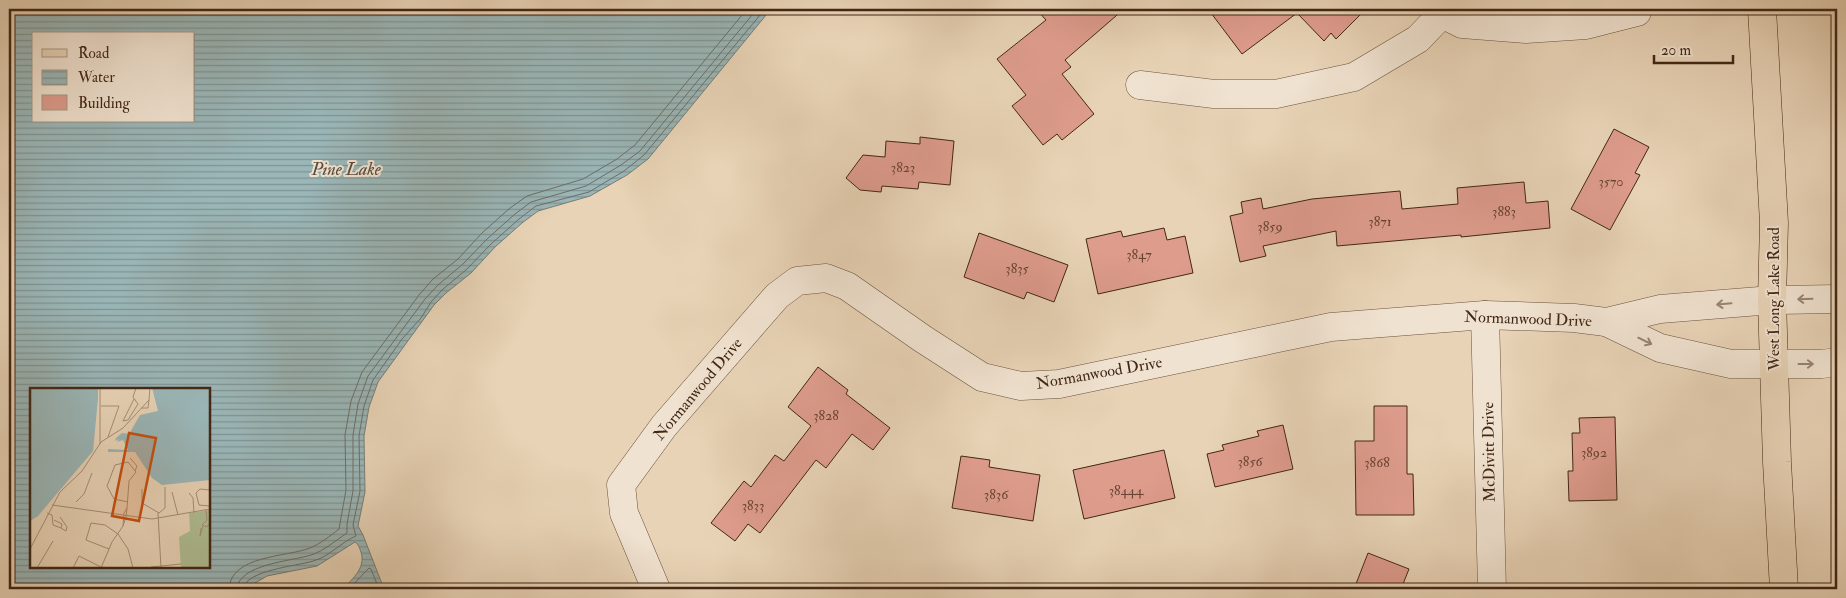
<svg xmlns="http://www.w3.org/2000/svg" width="1846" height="598" font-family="'IM FELL Double Pica',serif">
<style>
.water{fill:url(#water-rules);stroke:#777d76;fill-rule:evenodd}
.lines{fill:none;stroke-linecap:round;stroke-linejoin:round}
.shore{stroke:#6e6e66;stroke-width:1}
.building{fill:#de9c8d;stroke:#422715}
.minor-casing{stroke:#6c523d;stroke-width:29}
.major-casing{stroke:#422715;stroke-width:29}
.minor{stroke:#f0e2d0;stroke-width:28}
.major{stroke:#e8d3b6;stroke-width:28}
.oneway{stroke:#998472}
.labels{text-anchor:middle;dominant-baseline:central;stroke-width:4;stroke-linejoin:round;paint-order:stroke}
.number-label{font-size:14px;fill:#694433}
.street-label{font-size:16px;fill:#422715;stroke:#f0e2d0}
.water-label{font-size:18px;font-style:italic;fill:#584b3e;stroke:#f0e2d0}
.inset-road{fill:none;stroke:#a68e76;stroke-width:1}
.view{fill:#c74f0e;fill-opacity:0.15;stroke:#c74f0e;stroke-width:2.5}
.inset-edge{fill:none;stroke:#422715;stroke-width:2.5}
</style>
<defs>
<pattern id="water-rules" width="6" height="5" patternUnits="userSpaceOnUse" patternTransform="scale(1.25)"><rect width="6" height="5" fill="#9ab6b7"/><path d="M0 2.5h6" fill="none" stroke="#7f9494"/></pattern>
</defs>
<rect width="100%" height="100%" fill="#e8d3b6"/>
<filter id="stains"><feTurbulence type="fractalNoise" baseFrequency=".004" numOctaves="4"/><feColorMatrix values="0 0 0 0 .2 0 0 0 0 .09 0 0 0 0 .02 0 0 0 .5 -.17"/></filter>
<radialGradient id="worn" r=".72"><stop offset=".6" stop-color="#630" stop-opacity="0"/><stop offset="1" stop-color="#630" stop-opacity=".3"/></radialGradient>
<path class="water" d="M9,9h762l-123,150 -21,16 -37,21 -52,15 -16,12 -27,24 -24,26 -25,20 -12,12 -56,77 -9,25 -5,29 1,56 -7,34 5,9 21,54h-41c10,-11 23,-21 18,-37 -2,-5 -2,-7 -6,-10l-38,24 -50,10 -22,13h-236zM34,34h160v87h-160zM31,389h178v178h-178z"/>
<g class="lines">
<g class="shore">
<path d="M229,589c1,-34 59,-32 81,-41 10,-4 20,-12 29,-19l7,-39 -1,-55 6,-34 11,-29 57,-77 14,-16 25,-20 24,-26 28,-25 17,-12 56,-17 34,-20 18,-14 112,-136"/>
<path d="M237,589c1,-25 56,-28 74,-34 13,-4 25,-15 36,-22v-9l6,-33v-56l5,-31 10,-28 57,-77 13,-14 25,-21 24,-25 28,-25 16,-12 55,-16 35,-21 19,-14 117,-142"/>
<path d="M243,589c2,-19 55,-23 70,-28 16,-4 28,-19 43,-25l-3,-11 7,-34 -1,-55 5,-30 9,-26 29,-41 19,-21 10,-16 11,-12 25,-21 24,-25 28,-25 17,-13 53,-14 35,-21 20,-16 121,-146"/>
<path d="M349,589l20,-21 2,1 8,20"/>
</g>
</g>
<g class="building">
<path d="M1036,9h88l-59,51 6,7 -9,7 32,40 -32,26 -5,-6 -14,11 -31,-39 14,-11 -29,-36 49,-39z"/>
<path d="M1208,9h158l-30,30 -5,-6 -7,8 -27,-28 -55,41z"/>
<path d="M1614,129l35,18 -14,26 5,2 -30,55 -39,-21z"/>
<path d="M920,137l34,4 -4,44 -31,-3 -1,7 -36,-3 -1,6 -21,-2 -14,-12 17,-23 22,2 1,-16 34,3z"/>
<path d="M1524,182l2,21 22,-2 2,27 -89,9v-2l-124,11 -1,-15 -73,15 3,10 -26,6 -10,-46 13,-3 -2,-11 20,-4 2,11 49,-10 88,-8 2,18 56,-5 -1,-16z"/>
<path d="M1164,228l3,12 18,-4 8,37 -95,21 -12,-55 35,-8 2,6z"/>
<path d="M979,233l89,32 -14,37 -27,-10 -3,7 -60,-22z"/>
<path d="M818,367l30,23 -2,4 44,34 -17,22 -21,-16 -26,34 -10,-8 -56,73 -12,-9 -13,17 -24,-18 33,-42 7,6 24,-32 9,6 27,-35 -23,-19z"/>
<path d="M1374,406h33v68h6l1,41h-58l-1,-74h19z"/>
<path d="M1615,417l2,83 -48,1 -1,-30h5l-1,-38h8l-1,-15z"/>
<path d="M1283,425l10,44 -78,18 -8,-33 17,-4 -2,-5 37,-9 -2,-5z"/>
<path d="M1164,450l11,48 -91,21 -11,-49z"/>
<path d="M961,456l29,4 -1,7 51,8 -7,46 -81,-13z"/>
<path d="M1368,553l41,16 -8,20h-47z"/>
</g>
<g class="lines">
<defs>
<g id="minor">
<path d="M1442,14l20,10 64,5 60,-4 51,-13"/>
<path d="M1140,85l74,9h62l78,-17 64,-38 24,-25 2,-5"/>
<path d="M1837,299l-65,1 -112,9 -54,13 54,26 71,16h91l15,-2"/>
<path d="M1485,315l7,274"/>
<path d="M656,589l-32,-76 -3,-28 43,-59 113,-130 20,-15 29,-3 21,8 76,53 59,38 39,9 38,-2 272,-57 154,-12 89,3 32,4"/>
</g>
<path id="major" d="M1762,9l12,214 -2,77 5,162 7,127"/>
</defs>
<use href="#minor" class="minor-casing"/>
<use href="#major" class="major-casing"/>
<use href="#minor" class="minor"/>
<use href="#major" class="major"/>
</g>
<defs><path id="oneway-shaft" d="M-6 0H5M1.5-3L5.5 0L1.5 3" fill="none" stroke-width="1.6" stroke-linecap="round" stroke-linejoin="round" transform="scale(1.25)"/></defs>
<g class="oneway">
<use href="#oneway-shaft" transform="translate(1805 299) rotate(178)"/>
<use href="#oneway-shaft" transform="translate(1724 304) rotate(175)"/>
<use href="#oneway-shaft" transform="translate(1645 341) rotate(26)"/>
<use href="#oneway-shaft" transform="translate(1806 364)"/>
</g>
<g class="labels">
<g class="number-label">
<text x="903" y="167">3823</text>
<text x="1611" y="181">3570</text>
<text x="1504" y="211">3883</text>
<text x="1380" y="221">3871</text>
<text x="1270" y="226">3859</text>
<text x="1139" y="254">3847</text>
<text x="1017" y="268">3835</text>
<text x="826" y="415">3828</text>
<text x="1594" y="452">3892</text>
<text x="1250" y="461">3856</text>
<text x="1377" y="462">3868</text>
<text x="1126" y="490">38444</text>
<text x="996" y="494">3836</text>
<text x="753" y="505">3833</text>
</g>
<g class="street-label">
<text transform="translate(1774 299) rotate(-90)">West Long Lake Road</text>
<text transform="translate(1528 319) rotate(2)">Normanwood Drive</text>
<text transform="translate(1099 373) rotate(-10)">Normanwood Drive</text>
<text transform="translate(698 389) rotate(-50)">Normanwood Drive</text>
<text transform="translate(1489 452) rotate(-91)">McDivitt Drive</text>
</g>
<g class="water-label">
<text x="346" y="169">Pine Lake</text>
</g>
</g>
<g transform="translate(30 388)">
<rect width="180" height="180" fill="#e8d3b6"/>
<path d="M180,122v58h-29l-2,-31 11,-6 -1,-18z" fill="#afbe93"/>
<path d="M165,144l1,19h-11l2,-8 8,-4h-5v-6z" fill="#afbe93"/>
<path d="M0,0h68v11l-5,52 -55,65 -8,5zM122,0h58v92l-48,5 -10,-7 -17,-26h-27v-3l20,1 -5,-10 -6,2 2,-3 -4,2 1,-3 6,-5 7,1 11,-19 18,-4z" fill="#9ab6b7"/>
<path class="inset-road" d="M71,18h18l-11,31M111,20h7l1,-8M93,33l5,-1 10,-16 -5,-7 3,-9M93,33l11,-22M70,56v-56M100,70l7,8 -2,5M98,74l-13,3 -8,21 7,13 14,3M112,101v14l17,10 6,-5v-21M180,102l-10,-1 -4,4 3,12 11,1M142,104l6,23M159,105l4,5 1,15M46,114l8,-8 8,-21M22,117l100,14 58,-10M97,120l2,-27 7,-9 -8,-10M97,120l-1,9 -3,9 1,-13zM176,122l1,10 -5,5 5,2 3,-4M17,125l5,2 1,10 8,3 1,-4 -8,-4M128,125l3,55M30,129l7,10 -1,4 -5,-3M171,140l-1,8 3,-10M0,161l30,-57 22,-21 19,-29 22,-14 26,-28 1,-12M79,161l-23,-9 5,-17 14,2 13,9 10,15 5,19M121,179l30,-3M7,180l16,-27M43,180l6,-12 22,11M71,180l11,-26 11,-16"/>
<path class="view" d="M99,45l27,5 -17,83 -27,-5z"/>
<rect width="180" height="180" class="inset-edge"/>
</g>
<rect width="1846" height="598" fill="none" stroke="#e8d3b6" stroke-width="30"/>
<rect x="10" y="10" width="1826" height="578" fill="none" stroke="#422715" stroke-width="2.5"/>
<rect x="15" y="15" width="1816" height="568" fill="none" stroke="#422715"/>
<rect x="32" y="32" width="162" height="90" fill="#f0e2d0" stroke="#aa9785"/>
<rect x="42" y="49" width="25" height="8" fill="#e8d3b6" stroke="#aa9785"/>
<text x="78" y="58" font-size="15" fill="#422715">Road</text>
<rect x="42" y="70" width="25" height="15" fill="url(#water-rules)" stroke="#aa9785"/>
<text x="78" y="82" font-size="15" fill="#422715">Water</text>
<rect x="42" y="95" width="25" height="15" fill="#de9c8d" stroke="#aa9785"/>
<text x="78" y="108" font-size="15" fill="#422715">Building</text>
<path d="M1654 55v8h79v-8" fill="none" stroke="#422715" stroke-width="2.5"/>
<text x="1661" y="55" font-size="15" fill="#422715" stroke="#f0e2d0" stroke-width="4" paint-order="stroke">20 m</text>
<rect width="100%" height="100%" filter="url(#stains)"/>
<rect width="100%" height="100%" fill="url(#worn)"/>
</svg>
